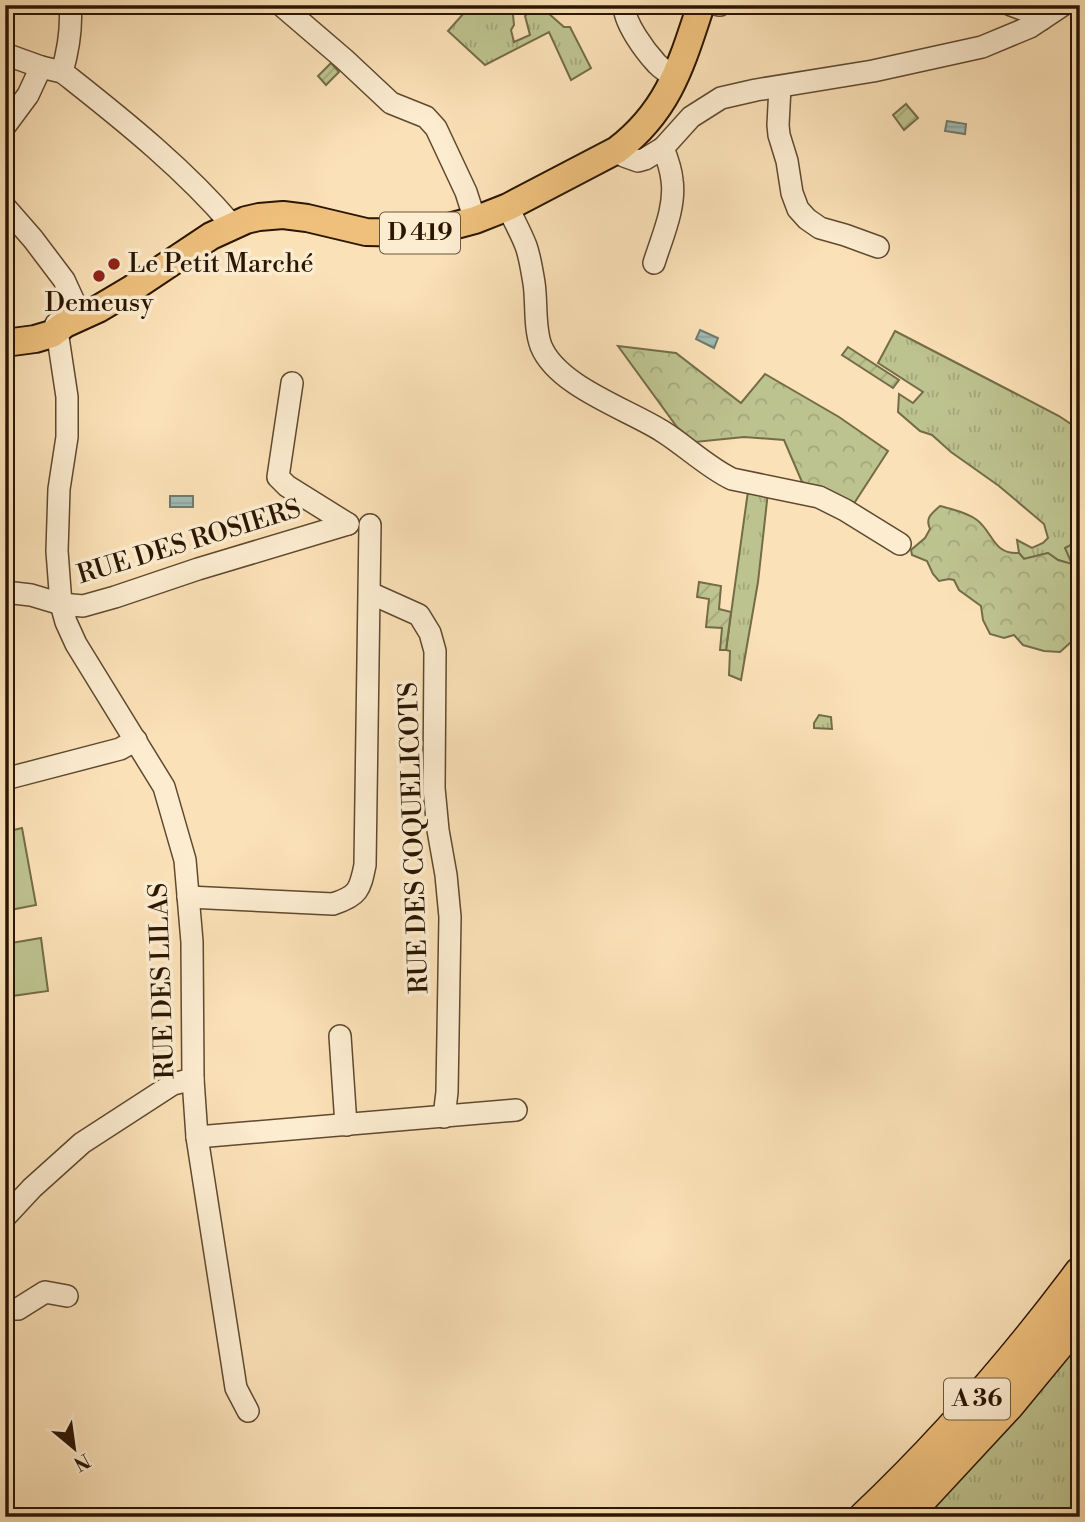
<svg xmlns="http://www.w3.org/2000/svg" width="1085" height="1522" font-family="'Libre Bodoni',serif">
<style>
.grass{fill:url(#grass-tufts);stroke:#746c48;stroke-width:2}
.forest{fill:url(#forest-crowns);stroke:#746c48;stroke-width:2}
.park{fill:#bdc38f;stroke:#746c48;stroke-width:2}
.garden{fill:url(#garden-furrows);stroke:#746c48;stroke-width:2}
.water{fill:url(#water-rules);stroke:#717a6d;stroke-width:2}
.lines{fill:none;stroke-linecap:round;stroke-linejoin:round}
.minor-casing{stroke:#5f492f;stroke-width:24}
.major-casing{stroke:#2b1602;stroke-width:30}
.highway-casing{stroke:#2b1602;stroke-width:33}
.minor{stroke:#fcecd0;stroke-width:21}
.major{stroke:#eec07c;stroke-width:26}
.highway{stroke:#eec07c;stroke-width:30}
.poi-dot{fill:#8f2418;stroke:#fcecd0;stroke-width:2.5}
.labels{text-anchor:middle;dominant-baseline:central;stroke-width:7;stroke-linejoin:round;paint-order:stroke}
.shield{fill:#fcecd0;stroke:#6a5640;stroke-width:2}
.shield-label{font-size:24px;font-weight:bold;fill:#2b1602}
.poi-label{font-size:26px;fill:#2b1602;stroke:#fcecd0;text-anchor:start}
.street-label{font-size:26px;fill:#2b1602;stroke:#fcecd0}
</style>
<defs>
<pattern id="grass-tufts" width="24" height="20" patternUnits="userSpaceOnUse" patternTransform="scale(1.75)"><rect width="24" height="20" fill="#bdc38f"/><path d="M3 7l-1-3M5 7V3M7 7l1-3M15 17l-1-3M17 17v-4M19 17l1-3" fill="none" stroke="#a3a77a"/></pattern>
<pattern id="forest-crowns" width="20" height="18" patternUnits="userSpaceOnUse" patternTransform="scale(1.75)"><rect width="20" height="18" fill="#bdc38f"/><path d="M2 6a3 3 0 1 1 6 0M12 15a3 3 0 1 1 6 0" fill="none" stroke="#a3a77a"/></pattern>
<pattern id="garden-furrows" width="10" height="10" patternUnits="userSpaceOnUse" patternTransform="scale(1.75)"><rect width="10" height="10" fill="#bdc38f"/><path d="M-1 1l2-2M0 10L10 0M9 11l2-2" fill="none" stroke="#a3a77a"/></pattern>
<pattern id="water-rules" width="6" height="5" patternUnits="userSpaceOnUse" patternTransform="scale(1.75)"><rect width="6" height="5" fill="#a0bcb5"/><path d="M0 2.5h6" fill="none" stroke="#8aa19a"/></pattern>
</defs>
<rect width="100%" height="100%" fill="#fbe1b7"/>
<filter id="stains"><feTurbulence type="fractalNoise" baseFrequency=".00286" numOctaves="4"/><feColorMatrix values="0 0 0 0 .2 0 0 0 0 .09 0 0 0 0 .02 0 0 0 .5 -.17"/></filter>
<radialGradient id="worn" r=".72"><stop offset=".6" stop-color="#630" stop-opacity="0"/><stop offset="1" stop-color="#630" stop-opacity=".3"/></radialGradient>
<g class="grass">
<path d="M471,5h41l2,20 -3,5 3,12 16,-7 -5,-19 10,-11h4l25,22h6l21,41 -20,12 -22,-48 -64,33 -37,-34z"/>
<path d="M895,331l164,85 21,14v110h-3l-4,25 -15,-5 -10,-7 -24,6 -5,-6 -2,-13 15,8 11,-5 5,-5 -4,-14 -45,-38 -48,-34 -19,-17 -12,-4 -22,-19 1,-18 14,9 10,-11 -45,-29z"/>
<path d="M748,491l20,1 -10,90 -17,98 -12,-5 1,-24 -4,-1z"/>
<path d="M819,715l12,2 1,12 -18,-1v-5z"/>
<path d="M1080,1339v178h-156z"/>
</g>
<g class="forest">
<path d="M618,346l58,7 65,50 24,-29 74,43 49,34 -35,54 -51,-23 -18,-42 -40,-3 -49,5 -18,-15z"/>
<path d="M940,506c11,3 27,6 37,14 16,12 16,35 42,33l5,6 24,-6 10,7 14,4 -7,-16 15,-8v94l-20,18 -16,-1 -21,-6 -9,-10 -10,3 -14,-4 -7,-14 -2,-14 -22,-16 -5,-10 -5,-1 -10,2 -6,-7 -6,-13 -15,-6 -1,-5 14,-12 5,-9c-5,-11 1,-15 10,-23z"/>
</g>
<g class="park">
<path d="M22,828l14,77 -31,6v-79z"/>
<path d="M41,938l7,53 -43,6v-53z"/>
</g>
<g class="garden">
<path d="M331,63l8,9 -13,13 -8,-9z"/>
<path d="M906,104l12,14 -14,12 -11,-15z"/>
<path d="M848,347l51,33 -6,8 -51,-33z"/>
<path d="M699,582l22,4 -2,23 12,3 -5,38h-6l2,-22 -16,-1 3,-28 -12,-2z"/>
</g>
<g class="water">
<path d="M947,121l19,3 -1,10 -20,-3z"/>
<path d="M700,330l18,8 -4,10 -18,-9z"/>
<rect x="170" y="496" width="23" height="11"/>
</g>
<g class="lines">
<defs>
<g id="minor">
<path d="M281,5l63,54 47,44 35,14 10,11 30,64 9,28"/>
<path d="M624,5c0,18 21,46 33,59 5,5 12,9 18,15"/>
<path d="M719,5h1"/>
<path d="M1011,5l27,10 4,4"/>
<path d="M5,54l36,13 21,5 8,6c57,45 115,92 162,147"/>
<path d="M62,72c6,-21 10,-45 8,-67"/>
<path d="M780,87l-2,38 1,10 8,26 5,32 6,16 9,10 13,9 25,7 33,12"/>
<path d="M5,126l23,-31 13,-28"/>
<path d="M617,150l7,6 14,5 7,-2 18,-11 28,-31 30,-19 35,-8 117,-19 109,-24 48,-20 33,-22"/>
<path d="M5,207l28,32 31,41 17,37"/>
<path d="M508,207c6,14 13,26 18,39 4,11 6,25 8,37 3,20 0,44 7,63 16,40 86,63 121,85 24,15 45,36 70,48l87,18 26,13 55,34"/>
<path d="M654,263c8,-26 22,-56 18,-83 -1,-11 -5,-22 -9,-32"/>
<path d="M56,324l11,73v40l-8,52 -2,62 4,53 5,18 10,22 88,143 21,73 7,82 1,137 4,58 39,251 12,23"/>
<path d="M292,383l-14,94 9,9 61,38"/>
<path d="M5,592l26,3 30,9 22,2 32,-9 83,-28 150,-45"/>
<path d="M370,593l49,22 11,18 5,18 -1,137 4,42 8,45 4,42 -3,175 -3,25"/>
<path d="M5,779l115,-30 16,-9"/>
<path d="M188,897l145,7c25,-8 27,-14 32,-39l5,-340"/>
<path d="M340,1036l6,89"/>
<path d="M197,1137l319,-27"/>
<path d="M5,1217l27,-29 50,-45 91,-59 20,-5"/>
<path d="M5,1309h13l27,-17 22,4"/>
</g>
<path id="major" d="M5,343l30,-4 17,-5 13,-10 33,-15 32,-19 81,-54 35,-16 13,-3 24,-2 24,3 59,14 51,1 13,-1 45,-12 33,-13 109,-57c52,-40 64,-85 84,-145"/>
<g id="highway">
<path d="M864,1517c79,-75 151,-158 216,-245"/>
<path d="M905,1517l104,-112 71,-86"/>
</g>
</defs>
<use href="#minor" class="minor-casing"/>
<use href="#major" class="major-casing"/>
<use href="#highway" class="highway-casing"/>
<use href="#minor" class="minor"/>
<use href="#major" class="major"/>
<use href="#highway" class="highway"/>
</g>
<g class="poi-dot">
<circle cx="114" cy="264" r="7"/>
<circle cx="99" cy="276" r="7"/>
</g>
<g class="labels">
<g class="shield">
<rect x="380" y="212.5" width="80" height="41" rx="5"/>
<rect x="944" y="1378.5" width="66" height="41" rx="5"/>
</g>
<g class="shield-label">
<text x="420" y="233">D 419</text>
<text x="977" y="1399">A 36</text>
</g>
<g class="poi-label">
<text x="128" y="264">Le Petit Marché</text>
<text x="99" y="303" text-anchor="middle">Demeusy</text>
</g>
<g class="street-label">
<text transform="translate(189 542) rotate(-17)">RUE DES ROSIERS</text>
<text transform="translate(414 838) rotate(-92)">RUE DES COQUELICOTS</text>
<text transform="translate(162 981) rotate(-92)">RUE DES LILAS</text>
</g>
</g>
<rect width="1085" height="1522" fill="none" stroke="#fbe1b7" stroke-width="28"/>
<rect x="7" y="7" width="1071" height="1508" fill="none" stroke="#2b1602" stroke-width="3.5"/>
<rect x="14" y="14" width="1057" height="1494" fill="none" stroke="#2b1602" stroke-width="2"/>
<g transform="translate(74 1448) rotate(151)" stroke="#fcecd0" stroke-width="5" paint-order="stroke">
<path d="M0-5L12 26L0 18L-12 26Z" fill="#2b1602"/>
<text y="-10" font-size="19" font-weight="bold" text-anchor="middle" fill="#2b1602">N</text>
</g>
<rect width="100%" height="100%" filter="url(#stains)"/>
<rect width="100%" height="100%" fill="url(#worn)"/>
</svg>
